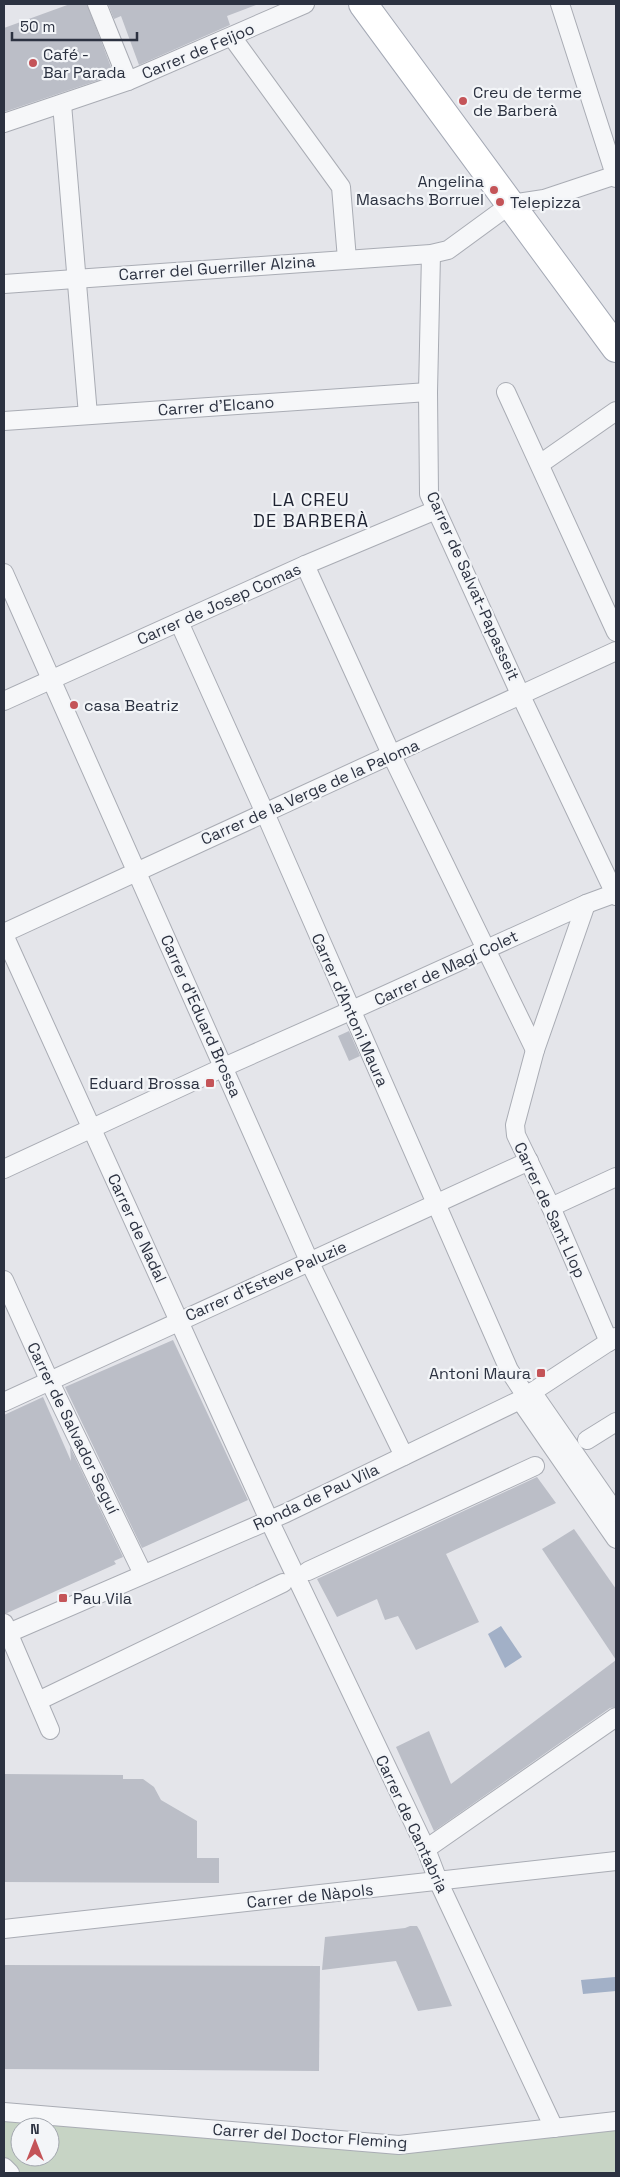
<svg xmlns="http://www.w3.org/2000/svg" width="620" height="2177" font-family="'Space Grotesk',sans-serif">
<style>
.green{fill:#c7d4c5;fill-rule:evenodd}
.water{fill:#a2b0c7}
.building{fill:#bbbec7}
.lines{fill:none;stroke-linecap:round;stroke-linejoin:round}
.street-casing{stroke:#a9acb4;stroke-width:20}
.primary-casing{stroke:#a4a9b5;stroke-width:30}
.street{stroke:#f6f7f9;stroke-width:18}
.primary{stroke:#fff;stroke-width:28}
.poi-dot{fill:#c45458;stroke:#f3f5f8;stroke-width:2}
.labels{text-anchor:middle;dominant-baseline:central;stroke-width:4.5;stroke-linejoin:round;paint-order:stroke}
.street-label{font-size:16px;fill:#2c3241;stroke:#f3f5f8}
.poi-label{font-size:16px;fill:#2c3241;stroke:#f3f5f8;text-anchor:start}
.neighbourhood-label{font-size:18px;letter-spacing:1px;fill:#1e2332;stroke:#f3f5f8}
</style>
<rect width="100%" height="100%" fill="#e4e5ea"/>
<path class="green" d="M4,2112l395,33 217,-24v52h-612zM20,2127h30v30h-30z"/>
<g class="water">
<path d="M501,1626l21,31 -17,11 -17,-34z"/>
<path d="M615,1977l1,14 -33,3 -2,-14z"/>
</g>
<g class="building">
<path d="M70,4h17l27,71 -110,37v-84z"/>
<path d="M108,4h148v1l-29,11 3,9 -91,40 -18,-49 -7,3z"/>
<path d="M349,1031l11,25 -11,5 -11,-25z"/>
<path d="M173,1340l75,160 -106,48 -77,-161z"/>
<path d="M43,1397l28,64 -1,-14 53,110 -9,4 2,3 -109,49h-3v-198z"/>
<path d="M537,1477l19,26 -110,51 33,68 -63,28 -18,-34 -13,4 -8,-21 -40,18 -20,-38z"/>
<path d="M574,1529l42,60v71l-74,-111z"/>
<path d="M616,1660v47l-6,1 -176,123 -38,-84 33,-16 22,53z"/>
<path d="M4,1774l119,1v4h20l11,8 7,13 36,21v37h22v25l-215,-1z"/>
<path d="M410,1926h7l3,5 32,75 -34,5 -22,-50 -74,9 3,-33 80,-9z"/>
<path d="M4,1965l316,1 -1,105 -315,-2z"/>
</g>
<g class="lines">
<defs>
<g id="street">
<path d="M97,4l31,77"/>
<path d="M560,4l56,174"/>
<path d="M232,37l109,150 6,72"/>
<path d="M62,104l26,311"/>
<path d="M4,123l124,-42 177,-77"/>
<path d="M431,254l-3,138 1,102 92,202 95,200"/>
<path d="M4,284l427,-30 17,-4 63,-46 33,-5 72,-24"/>
<path d="M506,392l110,240"/>
<path d="M4,421l424,-29"/>
<path d="M540,464l76,-53"/>
<path d="M305,565l87,191 143,294"/>
<path d="M4,573l306,690 94,193"/>
<path d="M179,622l86,191 244,557 17,26"/>
<path d="M4,701l301,-136 131,-55"/>
<path d="M586,904l-51,146 -20,75 1,10 35,72 58,135"/>
<path d="M4,933l612,-282"/>
<path d="M4,935l265,585 157,329 13,34 115,245"/>
<path d="M4,1169l220,-102 126,-56 236,-107 30,-11"/>
<path d="M551,1207l65,-30"/>
<path d="M4,1280l46,102 93,192"/>
<path d="M532,1392l84,121"/>
<path d="M520,1400l96,139"/>
<path d="M4,1402l525,-241"/>
<path d="M587,1440l29,-18"/>
<path d="M308,1571l227,-105"/>
<path d="M4,1623l46,107"/>
<path d="M4,1635l282,-122 234,-113 96,-63"/>
<path d="M38,1701l245,-118"/>
<path d="M426,1849l190,-132"/>
<path d="M4,1929l612,-68"/>
<path d="M4,2112l395,33 217,-24"/>
<path d="M4,2167l6,6"/>
</g>
<path id="primary" d="M363,4l253,344"/>
</defs>
<use href="#street" class="street-casing"/>
<use href="#primary" class="primary-casing"/>
<use href="#street" class="street"/>
<use href="#primary" class="primary"/>
</g>
<g class="poi-dot">
<circle cx="33" cy="63" r="5"/>
<circle cx="463" cy="101" r="5"/>
<circle cx="494" cy="190" r="5"/>
<circle cx="500" cy="202" r="5"/>
<circle cx="74" cy="705" r="5"/>
<rect x="205" y="1078" width="10" height="10" rx="2.5"/>
<rect x="536" y="1368" width="10" height="10" rx="2.5"/>
<rect x="58" y="1593" width="10" height="10" rx="2.5"/>
</g>
<g class="labels">
<g class="street-label">
<text transform="translate(198 51) rotate(-23)">Carrer de Feijoo</text>
<text transform="translate(217 268) rotate(-4)">Carrer del Guerriller Alzina</text>
<text transform="translate(216 406) rotate(-4)">Carrer d'Elcano</text>
<text transform="translate(473 586) rotate(66)">Carrer de Salvat-Papasseit</text>
<text transform="translate(219 604) rotate(-24)">Carrer de Josep Comas</text>
<text transform="translate(310 792) rotate(-24)">Carrer de la Verge de la Paloma</text>
<text transform="translate(446 968) rotate(-25)">Carrer de Magí Colet</text>
<text transform="translate(350 1010) rotate(66)">Carrer d'Antoni Maura</text>
<text transform="translate(201 1016) rotate(66)">Carrer d'Eduard Brossa</text>
<text transform="translate(550 1210) rotate(65)">Carrer de Sant Llop</text>
<text transform="translate(137 1228) rotate(65)">Carrer de Nadal</text>
<text transform="translate(266 1281) rotate(-24)">Carrer d'Esteve Paluzie</text>
<text transform="translate(73 1428) rotate(64)">Carrer de Salvador Seguí</text>
<text transform="translate(316 1497) rotate(-25)">Ronda de Pau Vila</text>
<text transform="translate(412 1824) rotate(65)">Carrer de Cantabria</text>
<text transform="translate(310 1896) rotate(-6)">Carrer de Nàpols</text>
<text transform="translate(310 2136) rotate(4)">Carrer del Doctor Fleming</text>
</g>
<g class="poi-label">
<text x="43" y="54">Café -<tspan x="43" dy="18">Bar Parada</tspan></text>
<text x="473" y="92">Creu de terme<tspan x="473" dy="18">de Barberà</tspan></text>
<text x="484" y="181" text-anchor="end">Angelina<tspan x="484" dy="18">Masachs Borruel</tspan></text>
<text x="510" y="202">Telepizza</text>
<text x="84" y="705">casa Beatriz</text>
<text x="200" y="1083" text-anchor="end">Eduard Brossa</text>
<text x="531" y="1373" text-anchor="end">Antoni Maura</text>
<text x="73" y="1598">Pau Vila</text>
</g>
<g class="neighbourhood-label">
<text x="311" y="499">LA CREU<tspan x="311" dy="21">DE BARBERÀ</tspan></text>
</g>
</g>
<rect width="620" height="2177" fill="none" stroke="#2c3241" stroke-width="10"/>
<g transform="translate(35 2142)"><circle r="24" fill="#f3f5f8" stroke="#a3a7af"/>
<path d="M0-4L9 19L0 12L-9 19Z" fill="#c45458"/>
<text y="-8" font-size="14" font-weight="bold" text-anchor="middle" fill="#2c3241">N</text>
</g>
<path d="M12 32v8h125v-8" fill="none" stroke="#2c3241" stroke-width="2.5"/>
<text x="20" y="32" font-size="15" fill="#2c3241" stroke="#f3f5f8" stroke-width="4" paint-order="stroke">50 m</text>
</svg>
